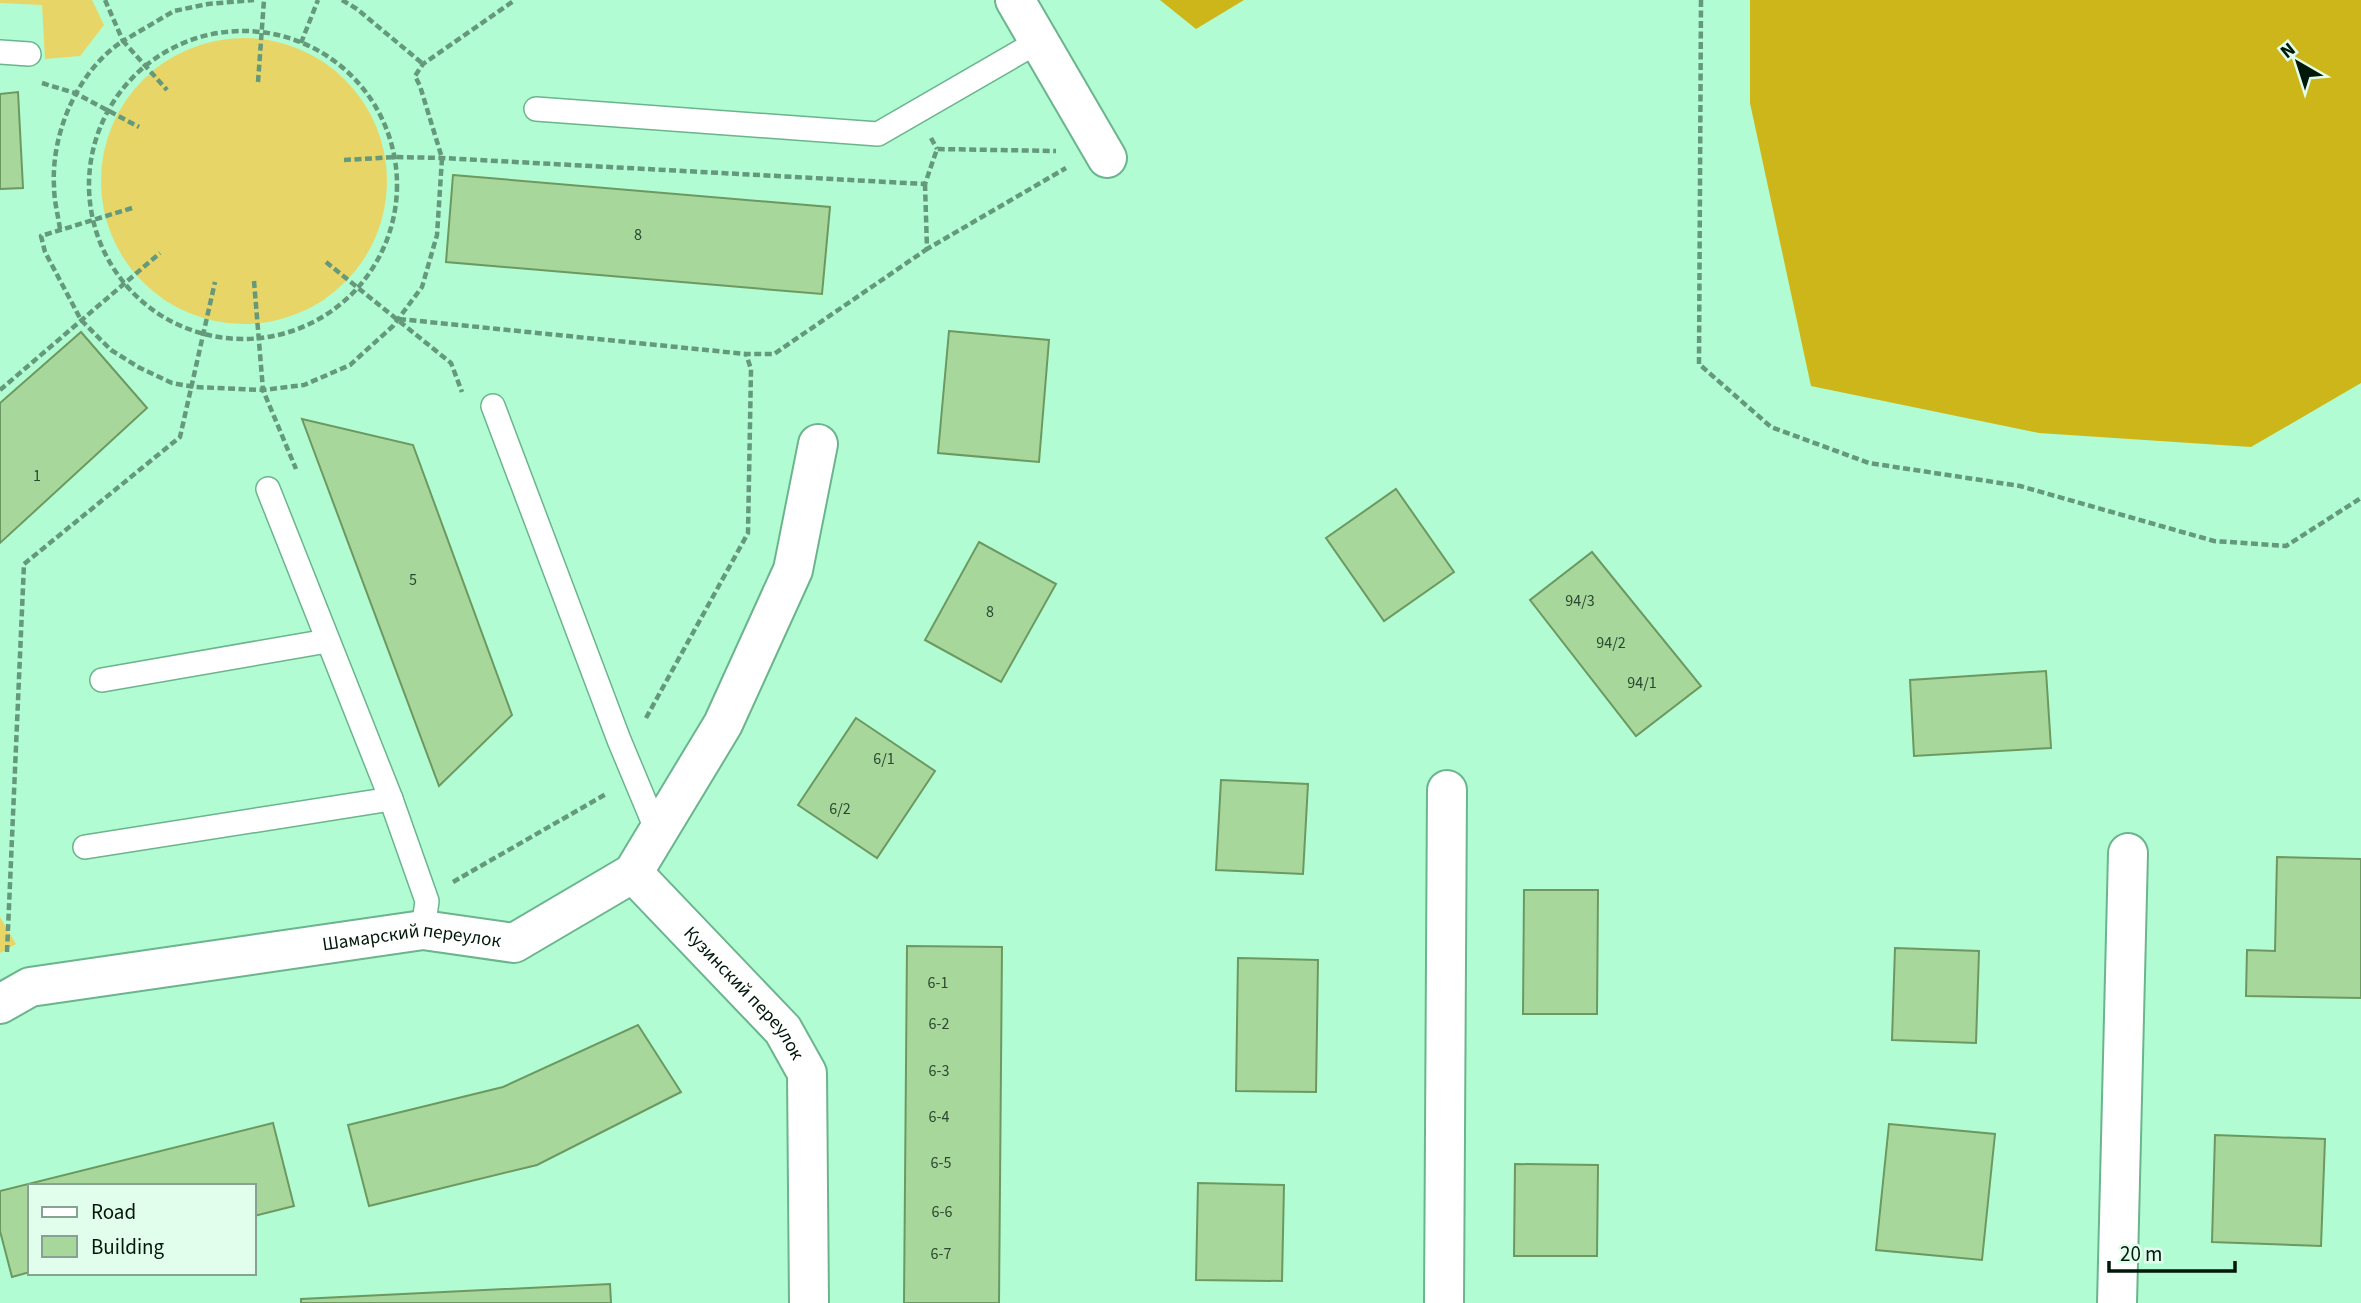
<svg xmlns="http://www.w3.org/2000/svg" width="2361" height="1303" font-family="'Source Sans 3',sans-serif">
<style>
.green{fill:#e8d568}
.forest{fill:#cdb61a}
.building{fill:#a8d79c;stroke:#6c9961;stroke-width:2}
.lines{fill:none;stroke-linecap:round;stroke-linejoin:round}
.lane-casing{stroke:#6bb48d;stroke-width:26}
.street-casing{stroke:#6bb48d;stroke-width:42}
.path{stroke:#64997b;stroke-width:4.5;stroke-dasharray:7 3.5;stroke-linecap:butt}
.lane{stroke:#fff;stroke-width:23}
.street{stroke:#fff;stroke-width:38}
.labels{text-anchor:middle;dominant-baseline:central;stroke-width:7;stroke-linejoin:round;paint-order:stroke}
.number-label{font-size:16px;fill:#2a482e}
.street-label{font-size:19px;fill:#00180a;stroke:#e1fdec}
</style>
<rect width="100%" height="100%" fill="#b1fcd2"/>
<g class="green">
<path d="M0,0h92l12,25 -24,31 -35,3 -3,-54 -42,-2z"/>
<circle cx="244" cy="181" r="143"/>
<path d="M0,917l16,27 -16,9z"/>
</g>
<g class="forest">
<path d="M1160,0h84l-48,29z"/>
<path d="M1750,0h611v383l-110,64 -212,-14 -228,-47 -61,-283z"/>
</g>
<g class="building">
<path d="M18,92l5,96 -23,1v-95z"/>
<path d="M453,175l377,32 -8,87 -376,-32z"/>
<path d="M949,331l100,9 -10,122 -101,-9z"/>
<path d="M81,332l66,76 -147,135v-140z"/>
<path d="M302,419l111,26 99,270 -73,71z"/>
<path d="M1396,489l58,83 -70,49 -58,-83z"/>
<path d="M979,542l77,42 -55,98 -76,-42z"/>
<path d="M1592,552l109,134 -65,50 -106,-136z"/>
<path d="M2046,671l5,77 -137,8 -4,-76z"/>
<path d="M856,718l79,53 -58,87 -79,-53z"/>
<path d="M1221,780l87,4 -5,90 -87,-4z"/>
<path d="M2277,857l84,2v139l-115,-2 1,-46 28,1z"/>
<path d="M1524,890h74l-1,124h-74z"/>
<path d="M907,946l95,1 -3,356h-95z"/>
<path d="M1895,948l84,3 -3,92 -84,-3z"/>
<path d="M1238,958l80,2 -2,132 -80,-1z"/>
<path d="M638,1025l43,67 -144,73 -168,41 -21,-81 155,-38z"/>
<path d="M273,1123l21,83 -40,10v-30h-224v86l-18,5 -12,-46v-40z"/>
<path d="M1889,1124l106,10 -13,126 -106,-10z"/>
<path d="M2215,1135l110,4 -4,107 -109,-4z"/>
<path d="M1515,1164l83,1 -1,91h-83z"/>
<path d="M1198,1183l86,2 -2,96 -86,-1z"/>
<path d="M610,1284l1,19h-310v-4z"/>
</g>
<g class="lines">
<defs>
<g id="lane">
<path d="M0,52l29,2"/>
<path d="M536,109l342,25 161,-93"/>
<path d="M493,406l126,334 38,91"/>
<path d="M268,489l123,310 36,102 -4,29"/>
<path d="M102,680l225,-39"/>
<path d="M85,847l306,-48"/>
</g>
<g id="street">
<path d="M1015,0l92,158"/>
<path id="s1" d="M633,873l150,157 24,43 2,230"/>
<path id="s2" d="M0,1004l30,-17 393,-57 91,13 119,-70 90,-149 70,-154 25,-126"/>
<path d="M1444,1303l3,-513"/>
<path d="M2117,1303l11,-450"/>
</g>
</defs>
<use href="#lane" class="lane-casing"/>
<use href="#street" class="street-casing"/>
<g class="path">
<path d="M105,0l18,41 51,-30 34,-7 46,-4"/>
<path d="M342,0l15,9 66,55"/>
<path d="M1701,0l-2,364 72,63 98,36 151,23 194,55 72,5 75,-48"/>
<circle cx="243" cy="185" r="154"/>
<path d="M301,43l17,-43"/>
<path d="M258,82l6,-82"/>
<path d="M42,83l33,10 64,34"/>
<path d="M931,138l6,11"/>
<path d="M344,160l52,-3 46,1 483,26 12,-35 119,2"/>
<path d="M925,184l2,65 139,-81"/>
<path d="M132,208l-91,28 4,16 36,68 30,30 29,18 32,15 22,4 69,3 41,-5 46,-20 43,-39 29,-39 15,-52 5,-77 -22,-72 -5,-10 8,-12 92,-64"/>
<path d="M60,229c-2,-14 -6,-28 -6,-43 -3,-53 24,-116 69,-145l44,49"/>
<path d="M326,262l125,101 11,29"/>
<path d="M254,281l9,109 33,79"/>
<path d="M399,319l347,35h28l153,-105"/>
<path d="M0,390l160,-137"/>
<path d="M646,718l102,-185 3,-164 -5,-15"/>
<path d="M453,882l153,-88"/>
<path d="M7,952l17,-388 156,-127 35,-155"/>
</g>
<use href="#lane" class="lane"/>
<use href="#street" class="street"/>
</g>
<g class="labels">
<g class="number-label">
<text x="638" y="235">8</text>
<text x="37" y="476">1</text>
<text x="413" y="580">5</text>
<text x="1580" y="601">94/3</text>
<text x="990" y="612">8</text>
<text x="1611" y="643">94/2</text>
<text x="1642" y="683">94/1</text>
<text x="884" y="759">6/1</text>
<text x="840" y="809">6/2</text>
<text x="938" y="983">6-1</text>
<text x="939" y="1024">6-2</text>
<text x="939" y="1071">6-3</text>
<text x="939" y="1117">6-4</text>
<text x="941" y="1163">6-5</text>
<text x="942" y="1212">6-6</text>
<text x="941" y="1254">6-7</text>
</g>
<g class="street-label">
<text stroke="none"><textPath href="#s2" startOffset="420">Шамарский переулок</textPath></text>
<text stroke="none"><textPath href="#s1" startOffset="164">Кузинский переулок</textPath></text>
</g>
</g>
<rect x="28" y="1184" width="228" height="91" fill="#e1fdec" stroke="#87a192" stroke-width="2"/>
<rect x="42" y="1207" width="35" height="10" fill="#ffffff" stroke="#87a192" stroke-width="2"/>
<text x="91" y="1219" font-size="21" fill="#00180a">Road</text>
<rect x="42" y="1236" width="35" height="21" fill="#a8d79c" stroke="#87a192" stroke-width="2"/>
<text x="91" y="1254" font-size="21" fill="#00180a">Building</text>
<g transform="translate(2298 63) rotate(321)" stroke="#e1fdec" stroke-width="5" paint-order="stroke">
<path d="M0-5L12 26L0 18L-12 26Z" fill="#00180a"/>
<text y="-10" font-size="19" font-weight="bold" text-anchor="middle" fill="#00180a">N</text>
</g>
<path d="M2109 1261v10h126v-10" fill="none" stroke="#00180a" stroke-width="3.5"/>
<text x="2120" y="1261" font-size="21" fill="#00180a" stroke="#e1fdec" stroke-width="5" paint-order="stroke">20 m</text>
</svg>
